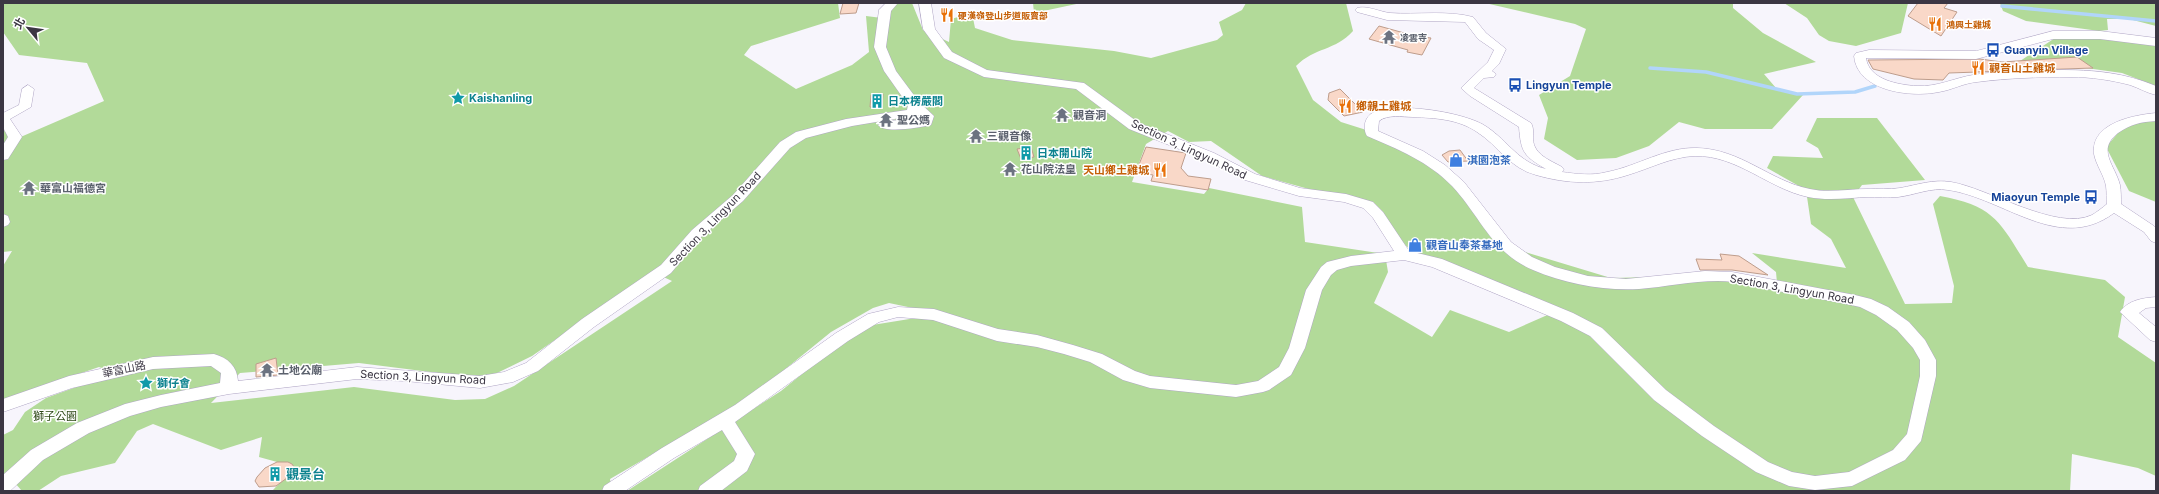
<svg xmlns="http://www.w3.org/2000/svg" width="2159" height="494" font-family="Inter,'Noto Sans TC',sans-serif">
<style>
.green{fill:#b2da99;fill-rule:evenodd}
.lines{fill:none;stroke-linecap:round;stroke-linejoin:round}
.stream{stroke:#b1d5fa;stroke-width:3.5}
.building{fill:#f9d8c8;stroke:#be9d8c}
.minor-casing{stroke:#b0a6c5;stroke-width:1}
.minor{fill:#fff;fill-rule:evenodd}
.labels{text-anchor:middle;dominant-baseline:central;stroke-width:3;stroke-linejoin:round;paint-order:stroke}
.far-food-label{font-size:9px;font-weight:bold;fill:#c56008;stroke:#fff;text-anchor:start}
.far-worship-label{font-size:9px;font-weight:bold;fill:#5b616d;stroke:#fff;text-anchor:start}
.transit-label{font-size:11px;font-weight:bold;fill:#164399;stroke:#fff;text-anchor:start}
.food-label{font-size:11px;font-weight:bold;fill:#c56008;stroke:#fff;text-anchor:start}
.culture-label{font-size:11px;font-weight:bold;fill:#0d838f;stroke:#fff;text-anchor:start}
.worship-label{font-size:11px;font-weight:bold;fill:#5b616d;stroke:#fff;text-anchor:start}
.street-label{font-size:11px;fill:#3b3643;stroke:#fff}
.shop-label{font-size:11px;font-weight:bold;fill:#366cbe;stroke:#fff;text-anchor:start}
.park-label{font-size:11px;fill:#2c4716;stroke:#fff}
.near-culture-label{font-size:13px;font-weight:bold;fill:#0d838f;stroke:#fff;text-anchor:start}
</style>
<rect width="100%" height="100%" fill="#f7f5fc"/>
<g class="green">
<path d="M3,3h835l2,15 -89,28 -7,9 52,34 56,-24 17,-13 -3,-36 24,3 1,-16h21l11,27 26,12 2,-23 21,-6 3,15 37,12 102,11 37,7 66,-18 6,-5 -4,-13 23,-12 4,-7h100l7,28c-18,20 -38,16 -57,35l17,34 28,22 57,18 24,14 88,91 15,7 86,26 83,-2 83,7 -1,-11 -24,-19 94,15 -15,-29 -20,-15 -5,-34 -39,-22 6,-12 50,2 -5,-10 -12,-7 11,-23h60l48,62 -63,5 -9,12 52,107 47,-1 2,-17 -21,-82 7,-8c55,10 60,26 88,71l77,13 20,17 -7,40 38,26v113l-18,-8 -66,-14 -2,37h-1443l154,-100 79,-64 68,-11 -20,-9 -19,-4 -16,5 -42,24 -80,65 -141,82 2,12h-340l23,-24 -36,-10 3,-20 -41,13 -68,-26 -16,7 -22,32 -54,13 -23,15h-16l-15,-17h-4v-39l10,-5 12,-18 21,-14 55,-20 11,-6 -13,-5 -96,33v-134l9,-15 -9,1v-122l13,9 88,-38 -17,-38 -68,-8 -16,-23zM1168,131l21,11 22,-1 51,35 108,30 49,54 133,53 -43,19 -59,-22 -18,27 -58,-34 14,-31 -3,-18 -80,-12 -3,-35 -93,-19 -5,6 -72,-12 14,-38zM653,272l19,9 -158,105 -29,13 -30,1 -101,-13 -143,16 29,-30 119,-10 111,14 25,-3 37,-18z"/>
<path d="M1033,3h48l-47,10z"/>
<path d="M1485,3h248v5l30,25 53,29 -52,12 12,14 27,7 -31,34h-67l-26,-7 -30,24 -33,12 -39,2 -33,-21 4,-21 -9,-23 31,-19 16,-47 -11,-5z"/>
<path d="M1784,3h124l-7,30 -45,13 -27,-5 -10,-6 -12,-17z"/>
<path d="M2000,3h156v23l-27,-7h-22l1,11 -9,1 -73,-10 -23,-10z"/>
<path d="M2061,34l95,11v41l-34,-13 -43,-6 -71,2z"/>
<path d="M2152,120h4v82l-27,-11 -23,-44 18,-21z"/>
</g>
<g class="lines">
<g class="stream">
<path d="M2002,6l154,15"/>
<path d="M1650,68l56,4 91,22 58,-2 20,-6"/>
</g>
</g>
<g class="building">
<path d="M843,3h16l-3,10 -16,1z"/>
<path d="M1918,3h30l-4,5 13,4 -16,24 -33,-20z"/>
<path d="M1379,26l36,10 16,2 -9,17 -15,-3 1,-2 -39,-11z"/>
<path d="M2077,57l16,11 -144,5 -6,7 -29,-1 -41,-10 -5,-9 112,-1 22,3z"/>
<path d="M1340,89l23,23 -19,4 -16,-16 1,-7z"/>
<path d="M883,94l-1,13h-12l1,-12z"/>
<path d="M1031,147l3,10 -13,2 -4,-10z"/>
<path d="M1146,147l40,6 -5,15 7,8 23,3 -3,11 -57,-9 2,-6 -17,-3z"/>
<path d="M1460,150l8,11 -20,1 -6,-7 7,-4z"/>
<path d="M1720,254l19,2 29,19 -36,-5h-32l-4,-11 26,1z"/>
<path d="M276,358l2,17 -22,2v-13z"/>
<path d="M277,462h11l4,2 2,3 -3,8 -15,11 -17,1 -4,-6 2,-4 8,-9z"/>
</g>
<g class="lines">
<defs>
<g id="minor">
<path d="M886,3h12l-7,8 -5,36 10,24 23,31 15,14 -3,9c-10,2 -46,9 -53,0l7,-4 35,-2 -2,-4 -66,11 -46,12 -16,10 -47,53 -41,35 -31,37 -77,54 -56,44 -25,11 -33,6 -75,-7 -48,-2 -128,15 -68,13 -31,9 -41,17 -46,27 -33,31h-7v-16l28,-25 46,-27 48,-19 36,-9 59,-12 1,-10 -10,-7 -58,3 -81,19 -69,24v-13l66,-23 84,-19 61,-3c14,4 23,12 24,27l119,-14 123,9 24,-4 22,-9 56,-44 79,-54 31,-35 41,-35 47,-53 16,-10 50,-13 61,-9 1,-5 -24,-34 -10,-24 5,-37z"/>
<path d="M919,3h12l4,26 17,23 35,18 97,13 55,40 75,30 41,21 45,14 46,6 27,8 10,10 26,39 33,8 131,54 29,15 64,62 48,36 54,36 24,10 23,4 34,-4 44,-22 14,-16 13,-58v-16l-7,-12 -16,-18 -21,-15 -16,-8c-25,-6 -51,-10 -77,-15 -22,-4 -43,-11 -65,-11 -27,0 -53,6 -79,8 -35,2 -73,-5 -106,-19 -42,-18 -52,-53 -81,-84 -23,-24 -54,-37 -85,-50 -5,-8 -2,-20 7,-24 23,-10 92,0 113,15 22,15 31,35 59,42 -22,-13 -25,-16 -27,-42l-49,-31 -9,-8 27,-26 6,-12 -16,-11 -13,-17 -78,-2 -30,-8 -2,-2 2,-2c10,-3 23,4 33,5 27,2 57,-3 83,4l13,16 20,16 -7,15 -7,7 4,3 -2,3 -10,1 -10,10 57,35c3,5 2,11 2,16 1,16 17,21 29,28l2,3 -2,2c15,2 30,4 45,0 31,-6 58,-25 90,-24 44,1 73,33 113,41 18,4 38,0 57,0 11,-1 22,1 33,-1 17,-3 33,-9 51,-6 37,6 106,50 141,33 5,-3 10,-7 15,-11 -1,-5 0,-12 -1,-18 -2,-11 -10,-21 -12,-32 -4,-31 40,-39 62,-41v8c-15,1 -25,3 -38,12 -22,17 -3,32 2,52 1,6 1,13 1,19l33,22 2,2v15l-5,-2 -7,-9 -30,-19c-55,41 -110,-15 -166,-23 -17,-3 -33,5 -50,7 -10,1 -21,0 -31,0 -19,1 -39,4 -59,0 -39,-8 -71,-42 -113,-41 -24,1 -44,12 -67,19 -31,10 -61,9 -92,0 -27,-7 -37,-29 -59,-43 -19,-13 -42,-14 -64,-15 -11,0 -25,-3 -34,4l-1,10 45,20 22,14 19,17 47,60 21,15 23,10 33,9 38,3 79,-8 27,1 123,23 16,4 17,8 21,15 16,18 11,20v16l-15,65 -16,19 -53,26 -37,4 -26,-4 -33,-14 -54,-36 -48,-36 -64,-64 -29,-15 -129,-54 -28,-7 -53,6 -14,4 -6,5 -9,15 -17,58 -14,27 -22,15 -6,2 -27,5 -86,-9 -27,-8 -33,-18 -26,-8 -27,-7 -40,-6 -64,-21 -35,-3 -19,5 -31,19 -113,81 20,32 -8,17 -26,20h-23l2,-5 34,-25 3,-7 -15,-24 -48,28 -49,33h-23l2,-5 58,-38 73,-43 101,-72 32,-19 30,-7 36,2 64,20 39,6 36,10 29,9 33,17 15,5 86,9 22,-4 21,-14 10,-19 17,-58 15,-23 6,-5 24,-6 43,-5 -21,-33 -10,-10 -19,-6 -45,-6 -54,-16 -41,-21 -75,-30 -53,-40 -92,-12 -40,-19 -21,-29z"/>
<path d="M2053,31h47l56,7v8l-56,-7h-47l-77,20 -107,-1h-3c3,22 33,27 51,28 21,1 37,-8 56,-11 17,-3 35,-3 52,-4 45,-2 89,-3 131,15v9c-9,-2 -17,-7 -26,-10 -19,-5 -39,-8 -59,-8 -31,0 -63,1 -94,5 -13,1 -25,8 -38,10 -29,6 -82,-1 -85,-36l2,-3 13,-3 107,1z"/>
<path d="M28,85l6,4 -3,18 -21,12 12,18 -14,22 -5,1v-15l5,-8 -5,-10v-14l16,-8 3,-16z"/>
<path d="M3,214l5,2 2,6 -2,3 -5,2z"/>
<path d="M2156,297v10l-10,1 -7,5 17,14v15l-6,-2 -30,-28c8,-12 23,-14 36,-15z"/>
</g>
</defs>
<use href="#minor" class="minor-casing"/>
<use href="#minor" class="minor"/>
</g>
<defs>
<symbol id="restaurant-bare" viewBox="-9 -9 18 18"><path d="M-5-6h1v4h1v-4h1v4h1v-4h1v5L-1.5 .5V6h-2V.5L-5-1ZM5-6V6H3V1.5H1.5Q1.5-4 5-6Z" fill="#e8710a" stroke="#fff" stroke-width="2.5" paint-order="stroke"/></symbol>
<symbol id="temple-bare" viewBox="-9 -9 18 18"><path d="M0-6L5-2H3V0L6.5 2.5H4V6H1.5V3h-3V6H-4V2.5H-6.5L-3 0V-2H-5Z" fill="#6b7280" stroke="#fff" stroke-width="2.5" paint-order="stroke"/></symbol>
<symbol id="bus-bare" viewBox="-9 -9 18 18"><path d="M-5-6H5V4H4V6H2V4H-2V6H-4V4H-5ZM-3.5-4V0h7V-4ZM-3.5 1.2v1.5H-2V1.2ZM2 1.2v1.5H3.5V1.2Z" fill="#1a4fb4" stroke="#fff" stroke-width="2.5" paint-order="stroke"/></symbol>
<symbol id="sight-bare" viewBox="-9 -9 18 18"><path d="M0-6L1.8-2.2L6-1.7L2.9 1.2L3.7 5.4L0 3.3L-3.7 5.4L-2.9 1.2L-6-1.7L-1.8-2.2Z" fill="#0f9aa8" stroke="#fff" stroke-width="2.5" paint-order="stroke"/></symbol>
<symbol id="building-bare" viewBox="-9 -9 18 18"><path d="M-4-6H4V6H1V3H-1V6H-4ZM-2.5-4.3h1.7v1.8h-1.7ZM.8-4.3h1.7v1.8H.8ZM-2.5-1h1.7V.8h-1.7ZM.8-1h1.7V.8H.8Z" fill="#0f9aa8" stroke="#fff" stroke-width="2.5" paint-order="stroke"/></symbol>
<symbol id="shop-bare" viewBox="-9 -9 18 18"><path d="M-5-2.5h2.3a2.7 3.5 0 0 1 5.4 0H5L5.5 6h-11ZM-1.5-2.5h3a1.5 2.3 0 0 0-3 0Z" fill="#3f7fe0" stroke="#fff" stroke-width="2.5" paint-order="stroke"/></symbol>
</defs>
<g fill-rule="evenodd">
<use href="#restaurant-bare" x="937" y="5" width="20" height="20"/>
<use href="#restaurant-bare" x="1925" y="14" width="20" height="20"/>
<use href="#temple-bare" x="1379" y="27" width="20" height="20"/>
<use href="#bus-bare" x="1983" y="40" width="20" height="20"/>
<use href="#restaurant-bare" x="1968" y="58" width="20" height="20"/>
<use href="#bus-bare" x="1505" y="75" width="20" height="20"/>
<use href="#sight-bare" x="448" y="88" width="20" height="20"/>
<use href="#building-bare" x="867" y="91" width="20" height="20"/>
<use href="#restaurant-bare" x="1335" y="96" width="20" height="20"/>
<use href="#temple-bare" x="1052" y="105" width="20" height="20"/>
<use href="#temple-bare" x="876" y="110" width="20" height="20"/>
<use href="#temple-bare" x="966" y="126" width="20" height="20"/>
<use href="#building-bare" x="1016" y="143" width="20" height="20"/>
<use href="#shop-bare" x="1446" y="150" width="20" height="20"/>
<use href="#temple-bare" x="1000" y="159" width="20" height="20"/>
<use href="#restaurant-bare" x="1150" y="160" width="20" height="20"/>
<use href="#temple-bare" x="19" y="178" width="20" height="20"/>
<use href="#bus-bare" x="2081" y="187" width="20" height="20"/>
<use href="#shop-bare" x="1405" y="235" width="20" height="20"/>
<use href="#temple-bare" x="257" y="360" width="20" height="20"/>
<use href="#sight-bare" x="136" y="373" width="20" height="20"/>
<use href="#building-bare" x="265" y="464" width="20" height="20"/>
</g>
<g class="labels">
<g class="far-food-label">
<text x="958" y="15">硬漢嶺登山步道販賣部</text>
<text x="1946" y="24">鴻興土雞城</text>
</g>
<g class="far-worship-label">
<text x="1400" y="37">凌雲寺</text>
</g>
<g class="transit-label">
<text x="2004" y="50">Guanyin Village</text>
<text x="1526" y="85">Lingyun Temple</text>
<text x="2080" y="197" text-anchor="end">Miaoyun Temple</text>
</g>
<g class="food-label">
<text x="1989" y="68">觀音山土雞城</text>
<text x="1356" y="106">鄉親土雞城</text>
<text x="1149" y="170" text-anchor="end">天山鄉土雞城</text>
</g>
<g class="culture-label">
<text x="469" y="98">Kaishanling</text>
<text x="888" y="101">日本楞嚴閣</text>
<text x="1037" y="153">日本開山院</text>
<text x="157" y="383">獅仔會</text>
</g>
<g class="worship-label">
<text x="1073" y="115">觀音洞</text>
<text x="897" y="120">聖公媽</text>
<text x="987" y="136">三觀音像</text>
<text x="1021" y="169">花山院法皇</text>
<text x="40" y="188">華富山福德宮</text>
<text x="278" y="370">土地公廟</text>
</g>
<g class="street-label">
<text transform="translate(1189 149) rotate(25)">Section 3, Lingyun Road</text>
<text transform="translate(715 219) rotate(-46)">Section 3, Lingyun Road</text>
<text transform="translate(1792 289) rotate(10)">Section 3, Lingyun Road</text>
<text transform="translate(124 369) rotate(-12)">華富山路</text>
<text transform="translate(423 377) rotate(3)">Section 3, Lingyun Road</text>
</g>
<g class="shop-label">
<text x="1467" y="160">淇園泡茶</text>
<text x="1426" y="245">觀音山奉茶基地</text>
</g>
<g class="park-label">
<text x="55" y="416">獅子公園</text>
</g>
<g class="near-culture-label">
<text x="286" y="474">觀景台</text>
</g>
</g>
<rect width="2159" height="494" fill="none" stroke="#3b3643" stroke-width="8"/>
<g transform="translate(28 28) rotate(299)" stroke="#ffffff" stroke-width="3" paint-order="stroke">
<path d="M0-3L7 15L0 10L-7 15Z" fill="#3b3643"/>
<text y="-6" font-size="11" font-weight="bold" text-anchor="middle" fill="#3b3643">北</text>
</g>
</svg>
